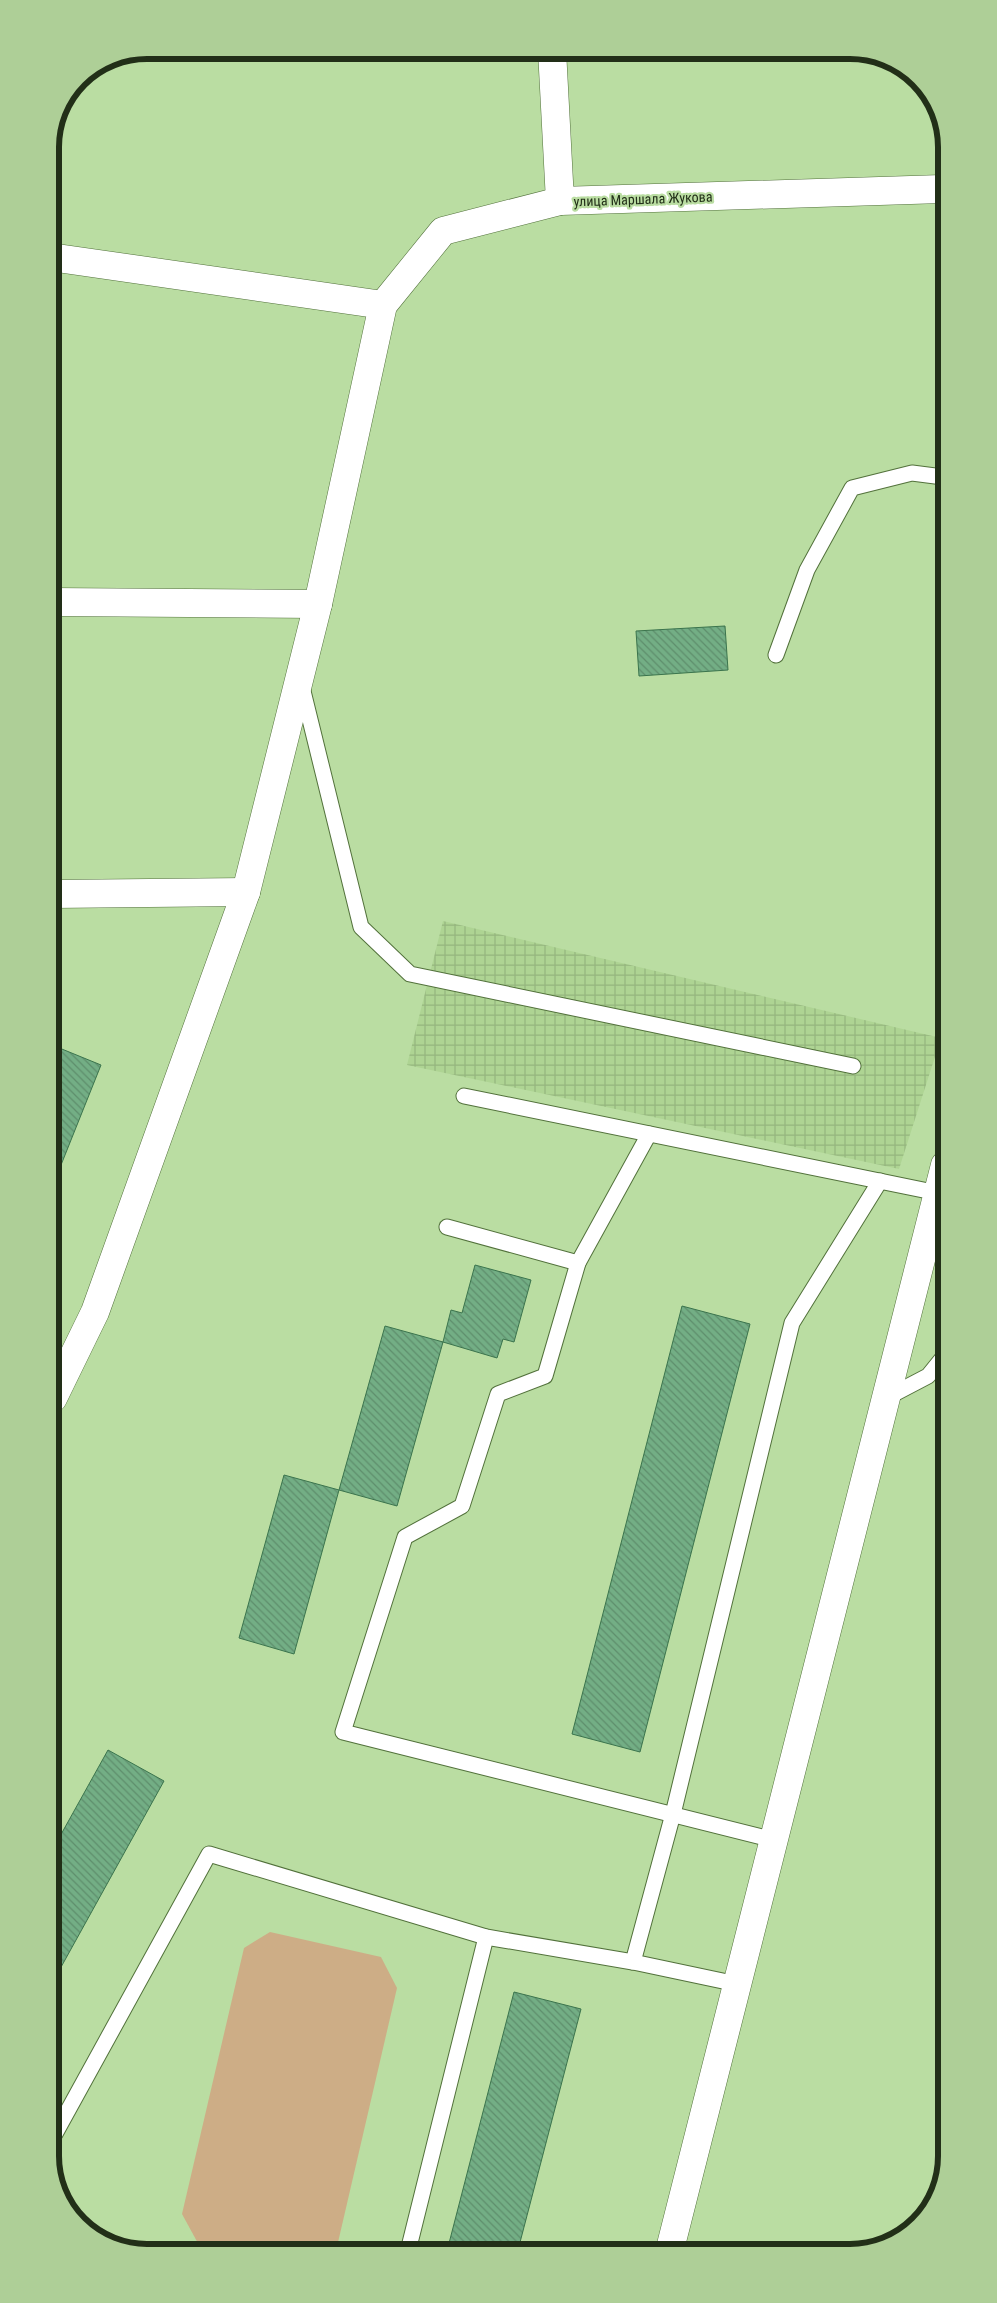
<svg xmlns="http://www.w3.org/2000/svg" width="997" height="2303" font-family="'Roboto Condensed',sans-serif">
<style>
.industrial{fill:url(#industrial-grid)}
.grass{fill:#cdad86}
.building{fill:url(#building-back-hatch);stroke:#3b744d}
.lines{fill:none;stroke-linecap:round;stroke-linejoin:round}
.lane-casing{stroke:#52713b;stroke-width:17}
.street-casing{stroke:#52713b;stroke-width:29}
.lane{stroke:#fff;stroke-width:15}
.street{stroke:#fff;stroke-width:28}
.labels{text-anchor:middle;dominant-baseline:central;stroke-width:4.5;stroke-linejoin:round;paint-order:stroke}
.street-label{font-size:14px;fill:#222f18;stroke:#badda2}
.rim{fill:none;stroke:#222f18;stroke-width:6}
</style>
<defs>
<pattern id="industrial-grid" width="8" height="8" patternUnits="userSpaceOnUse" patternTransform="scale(1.25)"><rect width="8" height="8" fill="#aed493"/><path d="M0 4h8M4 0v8" fill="none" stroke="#95b67e"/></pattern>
<pattern id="building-back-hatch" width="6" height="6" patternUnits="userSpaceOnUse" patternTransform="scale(1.25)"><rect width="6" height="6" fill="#73ae85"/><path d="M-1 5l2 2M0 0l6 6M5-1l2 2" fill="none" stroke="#5e8e6c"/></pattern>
</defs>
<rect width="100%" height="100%" fill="#badda2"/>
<path class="industrial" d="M443,921l498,117 -42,131 -492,-104z"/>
<path class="grass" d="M270,1932l111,25 16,31 -61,263 -113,1 -23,-5 -18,-33 62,-266z"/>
<g class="building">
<path d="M725,626l3,44 -89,6 -3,-45z"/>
<path d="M52,1045l49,20 -48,120z"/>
<path d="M475,1265l56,15 -17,62 -11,-3 -6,19 -54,-16 8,-32 11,3z"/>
<path d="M682,1306l68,18 -110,428 -68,-18z"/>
<path d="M385,1326l58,16 -46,164 -58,-16z"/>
<path d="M284,1475l55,15 -45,164 -55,-16z"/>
<path d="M108,1750l56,31 -109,197 -1,-131z"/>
<path d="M514,1992l67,17 -63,241 -71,1z"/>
</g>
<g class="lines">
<defs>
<g id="lane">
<path d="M776,655l31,-85 45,-82 60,-15 31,4"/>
<path d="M302,687l59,240 49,47 443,92"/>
<path d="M464,1096l474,97"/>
<path d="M649,1134l-71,129 -33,113 -47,18 -36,112 -57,31 -62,195 431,108"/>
<path d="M447,1227l131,36"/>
<path d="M886,1398l42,-22 17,-21"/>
<path d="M633,1962l40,-148 119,-491 88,-142"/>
<path d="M55,2134l154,-280 277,83 147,25 104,22"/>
<path d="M408,2251l78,-314"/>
</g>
<g id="street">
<path d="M552,50l8,151"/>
<path d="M50,257l333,48"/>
<path d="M51,602l267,2"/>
<path d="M52,894l194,-2"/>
<path d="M53,1398l42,-86 151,-420 72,-288 65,-299 60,-74 117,-30 382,-12"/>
<path d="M670,2249l275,-1084"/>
</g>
</defs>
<use href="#lane" class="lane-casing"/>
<use href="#street" class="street-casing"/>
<use href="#lane" class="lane"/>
<use href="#street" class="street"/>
</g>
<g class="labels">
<g class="street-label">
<text transform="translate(643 199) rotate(-2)">улица Маршала Жукова</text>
</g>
</g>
<path d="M0 0H997V2303H0ZM147 59H850A88 88 0 0 1 938 147V2156A88 88 0 0 1 850 2244H147A88 88 0 0 1 59 2156V147A88 88 0 0 1 147 59Z" fill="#aecf97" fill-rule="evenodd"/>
<path class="rim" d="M147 59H850A88 88 0 0 1 938 147V2156A88 88 0 0 1 850 2244H147A88 88 0 0 1 59 2156V147A88 88 0 0 1 147 59Z"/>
</svg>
